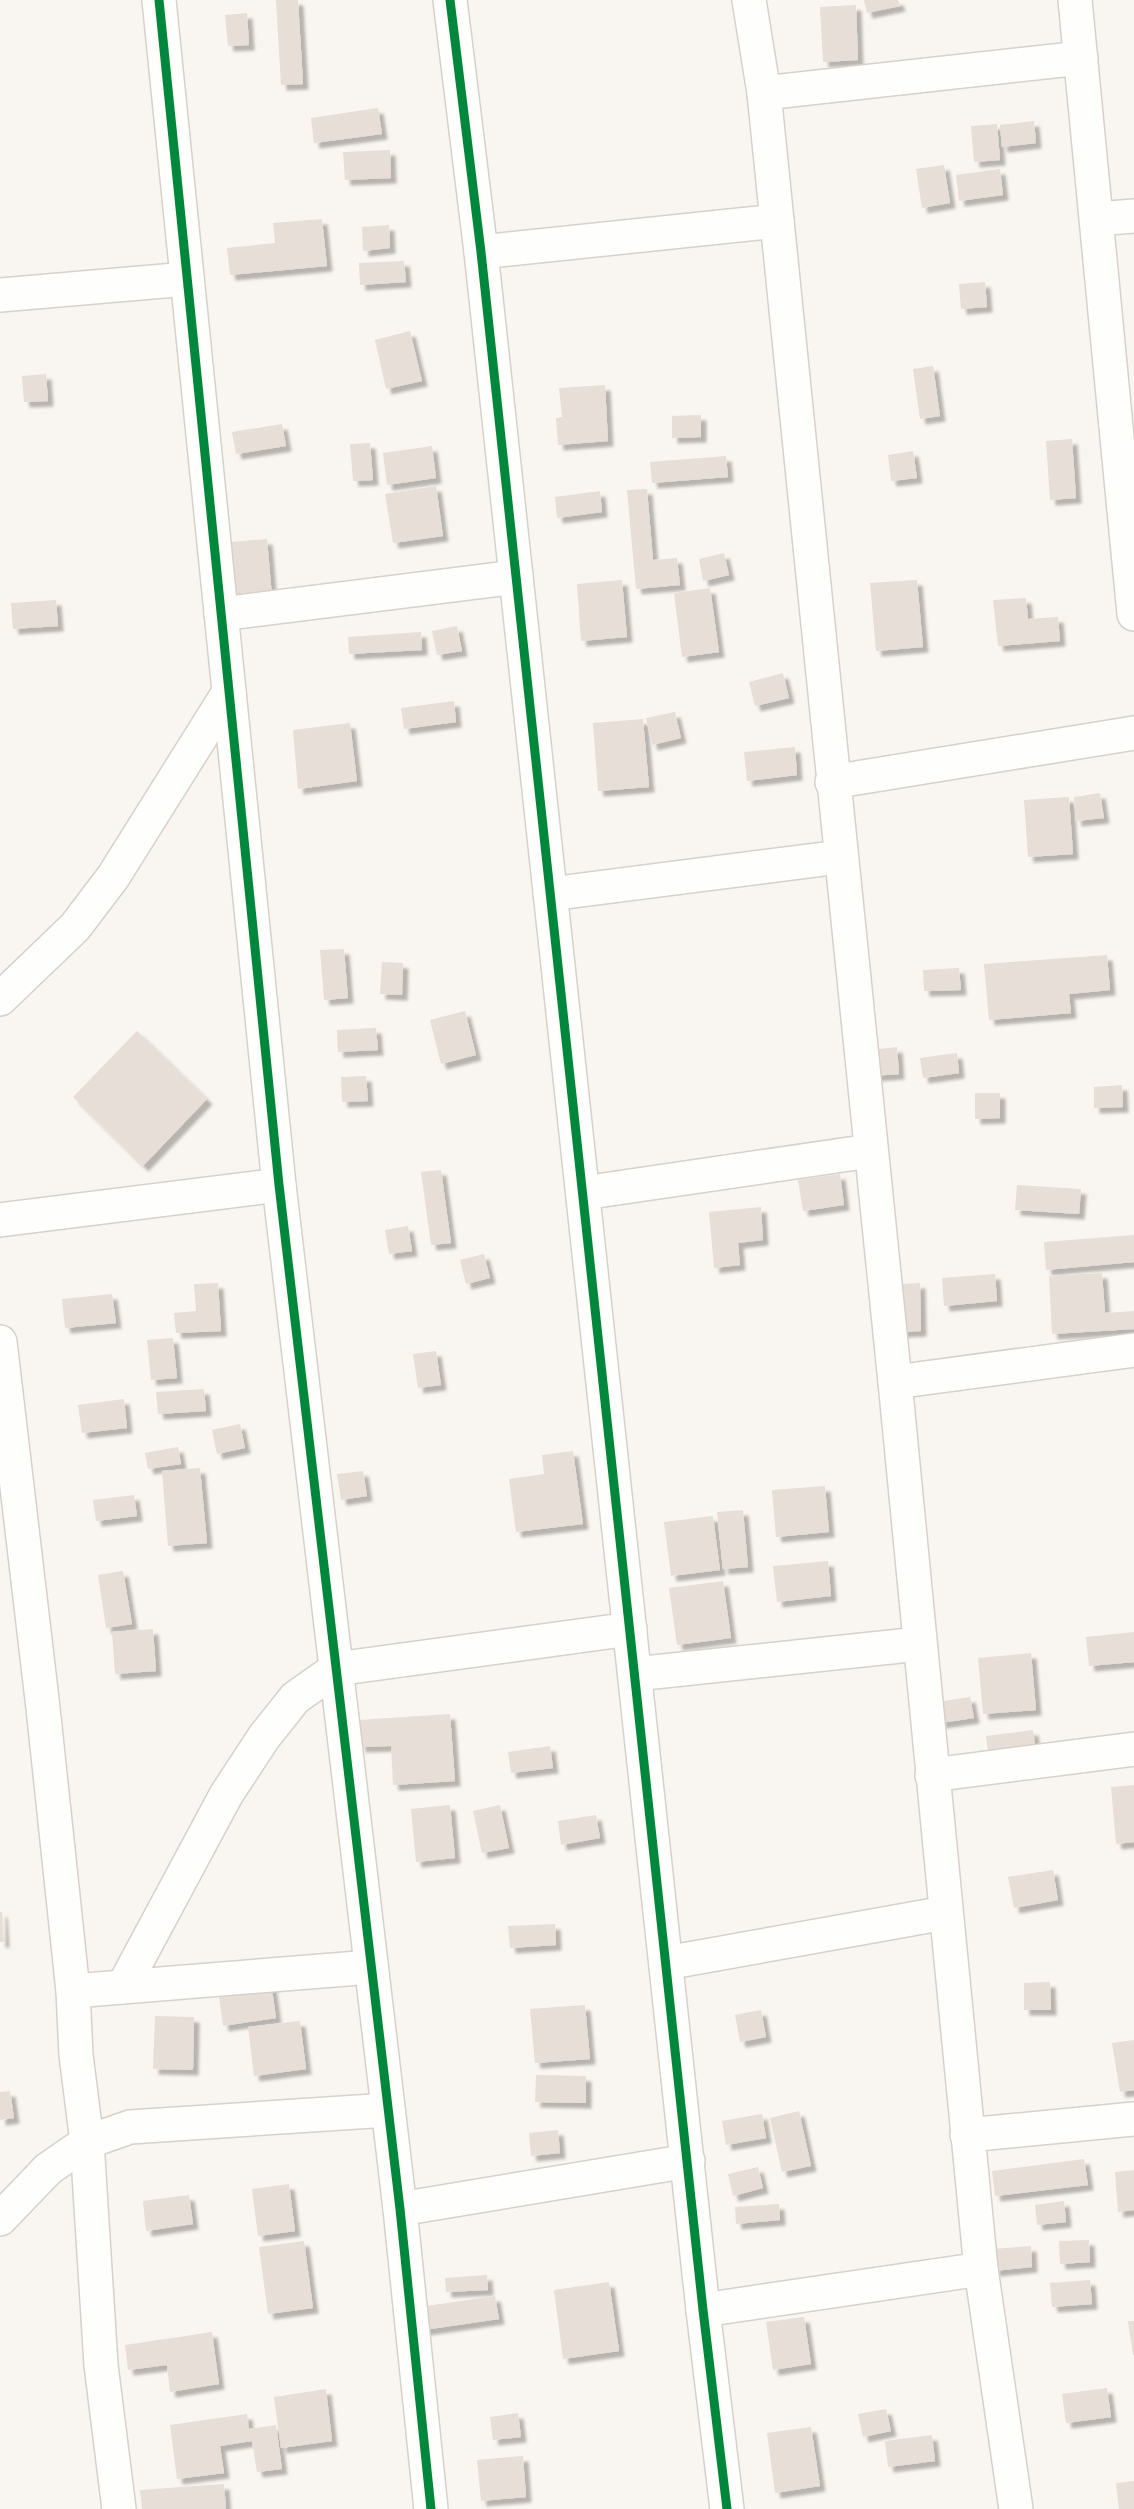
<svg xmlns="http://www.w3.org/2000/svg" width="1134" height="2509" font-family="'Archivo Narrow',sans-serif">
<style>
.building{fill:#e6ded7;filter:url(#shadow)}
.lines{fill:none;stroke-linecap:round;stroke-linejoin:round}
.street-casing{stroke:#d7d1cb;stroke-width:36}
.street{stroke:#fefefd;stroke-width:33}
.cycleway-casing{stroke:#fffaf3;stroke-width:13}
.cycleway{stroke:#00873e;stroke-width:9}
</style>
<defs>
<filter id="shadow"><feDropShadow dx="5.5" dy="5.5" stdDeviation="1.5" flood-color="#0004"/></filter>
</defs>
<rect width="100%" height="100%" fill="#f9f5f0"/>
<g class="building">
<path d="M276,0h22l5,84 -22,1z"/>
<path d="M864,0h34l2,6 -33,7z"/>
<path d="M856,5l2,55 -35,2 -3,-55z"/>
<path d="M247,13l2,32 -21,1 -3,-31z"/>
<path d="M378,108l4,26 -68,9 -3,-25z"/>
<path d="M1034,121l2,22 -34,4 -2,-22z"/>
<path d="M997,124l3,36 -26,2 -3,-36z"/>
<path d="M390,150l1,28 -46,2 -2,-28z"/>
<path d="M944,165l6,38 -28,5 -6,-39z"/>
<path d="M1000,169l3,26 -44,6 -3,-26z"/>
<path d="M322,219l5,47 -97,9 -3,-27 48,-5 -2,-20z"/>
<path d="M389,225l1,23 -27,3 -1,-24z"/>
<path d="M404,261l2,21 -46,3 -1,-22z"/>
<path d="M985,282l2,25 -26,2 -2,-25z"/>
<path d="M410,331l12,50 -36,8 -11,-49z"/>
<path d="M933,366l7,50 -20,3 -7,-50z"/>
<path d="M46,374l2,27 -24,1 -2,-26z"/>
<path d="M605,385l3,56 -50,4 -2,-27 6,-1 -3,-29z"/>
<path d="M701,415v22l-29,1v-22z"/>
<path d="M282,424l4,22 -50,8 -4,-22z"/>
<path d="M1072,439l4,59 -26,2 -4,-59z"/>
<path d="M370,443l3,37 -20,1 -3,-37z"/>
<path d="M432,446l4,32 -49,7 -4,-32z"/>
<path d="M913,451l4,27 -26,3 -3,-26z"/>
<path d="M726,456l2,21 -76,6 -2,-21z"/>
<path d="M436,486l7,50 -50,7 -8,-49z"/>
<path d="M647,489l6,71 24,-2 3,27 -44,4 -9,-99z"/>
<path d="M600,491l2,21 -45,6 -2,-21z"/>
<path d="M267,539l5,58 -37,3 -4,-58z"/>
<path d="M724,553l5,22 -26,6 -4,-22z"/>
<path d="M622,580l5,57 -46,4 -4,-57z"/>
<path d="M917,580l6,67 -47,4 -6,-68z"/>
<path d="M710,588l9,64 -37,5 -8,-64z"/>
<path d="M1026,598l2,21 30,-2 2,24 -62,5 -5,-46z"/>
<path d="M56,600l2,26 -45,3 -2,-26z"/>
<path d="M457,626l5,25 -25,4 -5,-24z"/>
<path d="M421,632l1,18 -73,4 -1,-17z"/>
<path d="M783,673l6,25 -34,8 -6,-24z"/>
<path d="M454,701l2,21 -52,7 -3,-21z"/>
<path d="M675,712l6,26 -29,7 -6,-27z"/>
<path d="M643,719l6,68 -51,4 -5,-68z"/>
<path d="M350,723l7,58 -59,8 -5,-59z"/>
<path d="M795,747l2,28 -50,6 -3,-29z"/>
<path d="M1100,793l4,25 -28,3 -2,-24z"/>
<path d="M1069,797l4,57 -45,3 -4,-57z"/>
<path d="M344,949l4,49 -24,2 -4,-50z"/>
<path d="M1107,955l3,35 -41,4 2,19 -82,7 -5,-56z"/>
<path d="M382,962l21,1 -1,32 -22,-1z"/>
<path d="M959,968l2,22 -37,1 -1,-21z"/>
<path d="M465,1011l11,44 -35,9 -11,-44z"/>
<path d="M376,1028l2,22 -40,2 -1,-22z"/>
<path d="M137,1031l70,68 -64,67 -70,-69z"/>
<path d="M897,1047l2,27 -27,2 -2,-26z"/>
<path d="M957,1053l2,20 -36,5 -3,-20z"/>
<path d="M366,1076l2,25 -26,1 -1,-25z"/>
<path d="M1122,1085l1,22 -29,1v-21z"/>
<path d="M975,1093h25v25l-25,1z"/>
<path d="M441,1170l10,73 -20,2 -10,-73z"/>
<path d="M840,1174l4,31 -41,6 -5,-31z"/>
<path d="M1017,1185l64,4 -2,25 -64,-4z"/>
<path d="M761,1207l2,33 -25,3 2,22 -26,3 -5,-56z"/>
<path d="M408,1226l4,25 -23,3 -4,-24z"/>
<path d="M1134,1235v27l-88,8 -2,-28z"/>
<path d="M484,1254l6,24 -24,6 -6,-24z"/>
<path d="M1102,1273l3,40 29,-2v18l-82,5 -3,-58z"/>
<path d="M995,1274l2,27 -53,5 -2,-28z"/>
<path d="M218,1283l3,48 -45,2 -2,-20 22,-2 -2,-27z"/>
<path d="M920,1283l1,48 -20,1 -1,-48z"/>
<path d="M112,1294l4,29 -51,5 -3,-29z"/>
<path d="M173,1338l4,40 -26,2 -4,-40z"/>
<path d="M436,1351l5,34 -23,3 -5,-34z"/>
<path d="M204,1389l2,22 -48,3 -2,-22z"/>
<path d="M124,1399l3,29 -45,5 -4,-28z"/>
<path d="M240,1424l5,24 -28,6 -5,-24z"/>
<path d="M178,1447l3,17 -33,5 -3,-16z"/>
<path d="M573,1451l10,73 -67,8 -7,-53 35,-5 -2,-19z"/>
<path d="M200,1468l7,75 -39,3 -6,-75z"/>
<path d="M363,1471l4,25 -26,4 -4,-26z"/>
<path d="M825,1486l4,46 -53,5 -4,-47z"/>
<path d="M134,1495l3,21 -41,5 -3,-21z"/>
<path d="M743,1510l5,57 -25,2 -6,-57z"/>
<path d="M713,1516l7,54 -49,6 -7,-54z"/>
<path d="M828,1561l3,35 -54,6 -4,-36z"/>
<path d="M123,1571l9,53 -26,4 -8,-53z"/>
<path d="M723,1581l8,57 -54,7 -8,-57z"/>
<path d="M153,1629l3,42 -41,3 -3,-42z"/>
<path d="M1134,1632v30l-45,4 -3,-29z"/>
<path d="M1031,1653l5,57 -53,4 -5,-56z"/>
<path d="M970,1697l4,21 -34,5 -2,-21z"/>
<path d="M450,1714l5,67 -62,4 -2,-39 -31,1 -1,-27z"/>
<path d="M1033,1730l5,36 -47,6 -5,-36z"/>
<path d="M550,1746l3,22 -42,5 -3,-21z"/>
<path d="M1134,1785v57l-18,2 -5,-57z"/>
<path d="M450,1805l5,53 -39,4 -5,-53z"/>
<path d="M500,1805l9,43 -27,5 -9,-42z"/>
<path d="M596,1815l4,23 -39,7 -3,-24z"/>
<path d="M1053,1870l5,30 -44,8 -6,-31z"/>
<path d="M0,1912h2l2,30h-4z"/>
<path d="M555,1924l1,21 -46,3 -2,-22z"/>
<path d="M271,1982l5,36 -53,8 -5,-37z"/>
<path d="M1050,1982l1,28h-27v-27z"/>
<path d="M585,2005l5,54 -55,4 -5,-54z"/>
<path d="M761,2010l5,27 -26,5 -5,-27z"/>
<path d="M155,2016l39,1 -1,53 -40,-1z"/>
<path d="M300,2021l6,48 -52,7 -6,-49z"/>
<path d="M1134,2040v50l-14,2 -8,-49z"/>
<path d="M536,2075l50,1v27l-51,-1z"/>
<path d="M10,2091l4,27 -14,2v-28z"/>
<path d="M799,2111l12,55 -29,6 -12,-54z"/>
<path d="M762,2114l4,24 -40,7 -4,-24z"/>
<path d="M558,2130l2,23 -29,3 -2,-23z"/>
<path d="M1084,2159l4,26 -93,11 -3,-25z"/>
<path d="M758,2167l5,21 -30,8 -5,-22z"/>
<path d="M1134,2170v40l-16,2 -3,-40z"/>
<path d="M289,2184l6,47 -37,5 -6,-47z"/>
<path d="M189,2195l4,29 -47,7 -3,-30z"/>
<path d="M1064,2201l2,21 -29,3 -2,-20z"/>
<path d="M779,2204l1,16 -44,4 -1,-17z"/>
<path d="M1089,2240l1,22 -30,2 -1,-23z"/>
<path d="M304,2241l9,67 -45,6 -9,-67z"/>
<path d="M1031,2246l1,21 -38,4 -2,-22z"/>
<path d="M487,2275l1,15 -42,2 -1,-14z"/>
<path d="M1090,2280l2,24 -40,3 -2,-24z"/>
<path d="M609,2282l10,69 -56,8 -9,-69z"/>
<path d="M495,2296l4,23 -82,12 -4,-23z"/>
<path d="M804,2317l7,47 -38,6 -7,-48z"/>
<path d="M1128,2321h6v34h-1z"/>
<path d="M212,2332l7,52 -49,8 -3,-27 -39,5 -3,-25z"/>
<path d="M1107,2388l4,29 -45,6 -4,-29z"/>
<path d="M326,2389l6,52 -51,7 -7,-51z"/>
<path d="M886,2409l5,22 -28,6 -5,-23z"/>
<path d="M518,2413l3,24 -28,3 -3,-23z"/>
<path d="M247,2414l2,15 27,-4 6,44 -25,3 -5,-31 -32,5 4,27 -47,6 -7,-54z"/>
<path d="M811,2427l9,59 -45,7 -8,-60z"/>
<path d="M932,2435l3,26 -47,6 -3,-26z"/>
<path d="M523,2456l3,41 -45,4 -4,-41z"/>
<path d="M1134,2481v28h-15l-3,-26z"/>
<path d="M224,2484l2,25h-84l-2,-19z"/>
</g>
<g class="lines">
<defs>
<g id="street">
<path d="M159,0l120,1185 121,1024 31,300"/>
<path d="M450,0l31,252 222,2058 24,199"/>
<path d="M749,0l15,93 131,1289 86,887 35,240"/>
<path d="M1075,0l59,614"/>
<path d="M764,93l317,-35"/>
<path d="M1097,219l37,-3"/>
<path d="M481,252l296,-31"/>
<path d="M0,295l187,-16"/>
<path d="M221,614l295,-37"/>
<path d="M832,782l302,-49"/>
<path d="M550,894l290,-37"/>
<path d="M0,999l75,-72 38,-50 116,-185"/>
<path d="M583,1193l287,-42"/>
<path d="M0,1220l279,-35"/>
<path d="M0,1342l43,366 30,283 3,64 11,87 14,223 18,144"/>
<path d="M895,1382l239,-32"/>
<path d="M635,1674l284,-30"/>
<path d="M932,1775l202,-26"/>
<path d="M666,1963l279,-50"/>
<path d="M123,1987l103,-192 38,-58 31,-39 41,-29 294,-40"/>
<path d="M73,1991l298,-24"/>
<path d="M967,2135l167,-16"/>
<path d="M400,2209l288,-48"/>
<path d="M0,2219l48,-50 39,-27 43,-15 258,-17"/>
<path d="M703,2310l278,-41"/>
</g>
</defs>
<use href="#street" class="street-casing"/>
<use href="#street" class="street"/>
<defs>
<g id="cycleway">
<path d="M159,0l120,1185 121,1024 31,300"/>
<path d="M450,0l31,252 222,2058 24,199"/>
</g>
</defs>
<use href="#cycleway" class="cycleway-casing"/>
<use href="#cycleway" class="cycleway"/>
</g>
</svg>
